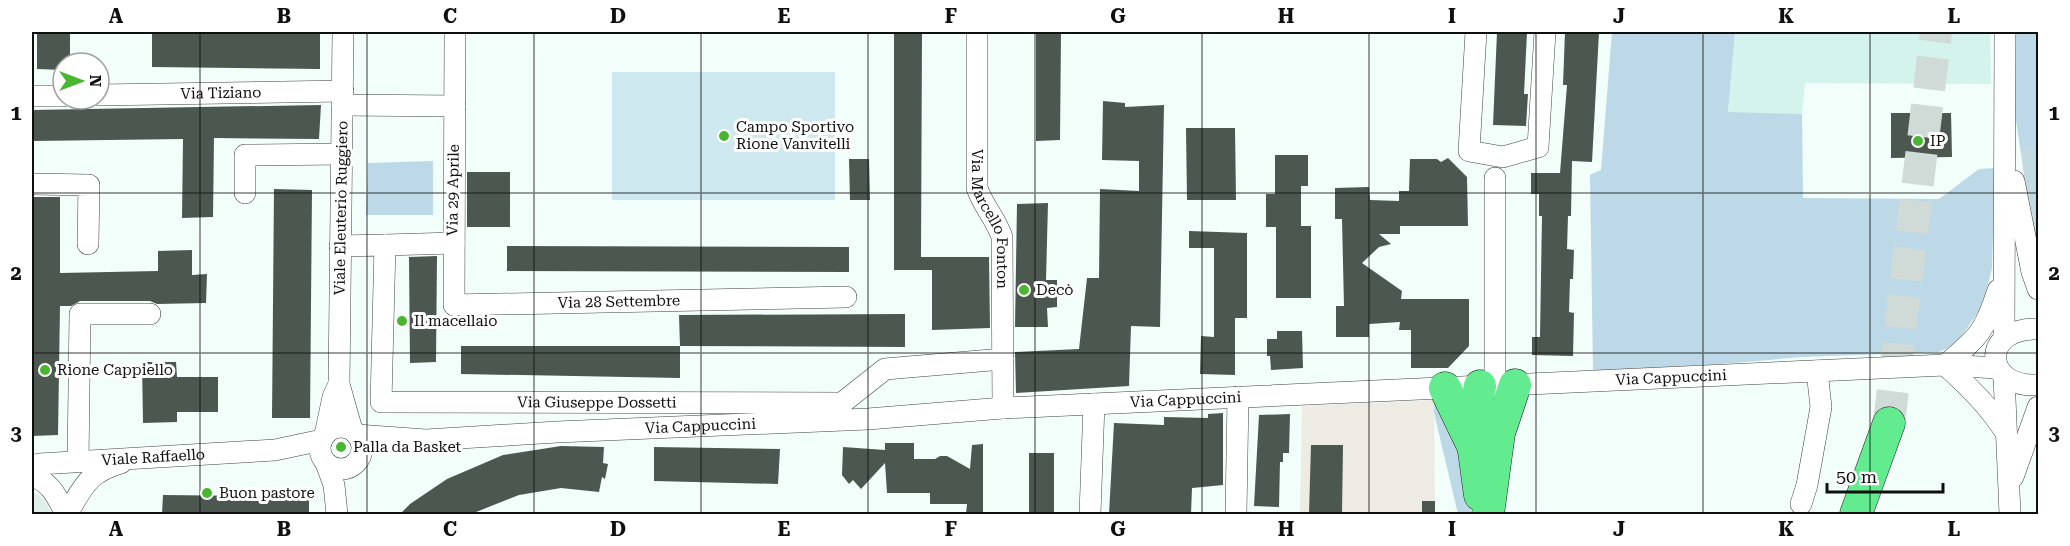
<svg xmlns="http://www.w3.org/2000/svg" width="2070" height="546" font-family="'Roboto Serif',serif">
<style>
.industrial{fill:#edebe4}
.farmland{fill:#d3f3ec}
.green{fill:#bdd9e7}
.cemetery{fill:#c3dae0}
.pitch{fill:#cee8ef}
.plaza{fill:#e0efe9}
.building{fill:#4c574f}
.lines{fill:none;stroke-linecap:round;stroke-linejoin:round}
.highway-tunnel{stroke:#d0dad7;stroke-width:32;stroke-dasharray:32 16;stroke-linecap:butt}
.minor-casing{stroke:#424242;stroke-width:22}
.highway-casing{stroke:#202020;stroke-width:33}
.minor{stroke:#fff;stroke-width:21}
.highway{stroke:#63eb8f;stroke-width:32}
.grid{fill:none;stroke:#0f0f0f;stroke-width:1.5;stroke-opacity:0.55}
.poi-dot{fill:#48b72f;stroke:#fff;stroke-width:2}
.labels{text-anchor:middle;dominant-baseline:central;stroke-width:6;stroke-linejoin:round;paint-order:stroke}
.street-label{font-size:15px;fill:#0f0f0f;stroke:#fff}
.poi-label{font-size:15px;fill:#0f0f0f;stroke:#fff;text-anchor:start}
.neatline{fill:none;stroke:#0f0f0f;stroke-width:2}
.grid-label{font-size:20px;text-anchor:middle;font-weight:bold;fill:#0f0f0f}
</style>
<rect width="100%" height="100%" fill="#f2fefa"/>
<path class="industrial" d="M1434,400l1,114h-135l2,-108z"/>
<path class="farmland" d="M1735,32h255l1,52 -186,-1 -3,31 -74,-1z"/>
<g class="green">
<path d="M1612,32h123l-7,80 74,2 1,84 136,1 40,-30 16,-1 -3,100 -9,37 -27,39 -17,8 -137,5 -80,7 -129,7 -3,-196 11,-5z"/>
<path d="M2016,32h22v115h-18l-5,-33z"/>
<path d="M433,161v54h-67l2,-52z"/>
<path d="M1434,400l12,10 19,63 6,41h-13l-24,-101z"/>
</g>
<path class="cemetery" d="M2020,147h18v110l-4,-14z"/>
<rect class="pitch" x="612" y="72" width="223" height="128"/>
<path class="plaza" d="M32,492l5,2 8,7 7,13h-20z"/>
<g class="building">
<path d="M37,32h33v31h-7v7l-26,-1z"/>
<path d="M177,32h143v37l-168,-2v-34h25z"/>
<path d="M894,32h28l-1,225h68l1,71 -58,2v-60h-38z"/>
<path d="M1036,32h25l-1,108 -24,1z"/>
<path d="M1497,32h30l-3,62h4l-2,32 -33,-1z"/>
<path d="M1565,32h34l-7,130 -20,-1 -1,55h-3l-1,33 7,1 -1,29h-3l-1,33 5,1 -1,43 -41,-1v-18h8l2,-121h-3v-22h-8v-21h29l7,-88h-4z"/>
<path d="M1103,101l22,2v4l39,-2 -4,222 -29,-1 -2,60 -113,7 -1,-41 64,-3 8,-71h12l1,-89 39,2v-30l-37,-1z"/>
<path d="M321,105l-2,34 -105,-1 -1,79 -31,1 1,-79 -151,2v-31z"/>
<path d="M1891,113h60l1,44 -61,1z"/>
<path d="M1186,128h49l1,72h-49z"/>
<path d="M1275,155h33v31h-7v40h10v72h-35v-71h-10v-33h9z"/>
<path d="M1448,158l19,19 1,49h-68v8h-21l12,10 -12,3 -17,16 40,28 -1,8h68v47l-21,22h-37v-38h-12l1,-8 -31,2v13h-33v-31h8l-2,-87h-7v-31l34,-1 1,13 29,1v-10h10l1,-32h27l4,3z"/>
<path d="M849,159h20l1,41h-20z"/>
<rect x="467" y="172" width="43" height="55"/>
<path d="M274,189l38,1 -2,228h-38z"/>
<path d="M32,197h28v76l98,-2v-20l34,-1v25l15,-1 -1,29 -49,1 -7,-3h-70l-9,5h-11l-2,129 -26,1z"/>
<path d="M1048,203l-2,77h11v27l-10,1 1,19h-33l2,-123z"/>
<path d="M1189,231l58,2v85h-12v57l-35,-1 1,-38 13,1v-89h-25z"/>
<path d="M507,246l342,1v25l-342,-1z"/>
<path d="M437,256l-1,106 -26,1 -1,-106z"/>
<path d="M905,314v33l-225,-1 -1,-31z"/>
<path d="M1277,331h25l1,37 -32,2 -1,-14h-3v-17h10z"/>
<path d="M461,346h219v32l-219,-4z"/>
<path d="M142,362h34l1,15h41v35h-41v10l-34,1z"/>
<path d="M1223,413v72l-31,3 -1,26h-82l5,-91 50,2v-8l44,1v-4z"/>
<path d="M1290,414l-1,39h-6v9h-3l-1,45 -25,-1 5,-91z"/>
<path d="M885,443h29v16h21l5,-3h7l23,13 2,-24 11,-1v70h-17l1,-10h-37v-11h-43l-2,-30 -24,26 -8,-9 -4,4 -7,-9 1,-28 42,3z"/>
<path d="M1311,445h32l-1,69h-33z"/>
<path d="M561,446l43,1 -1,16 5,1 -3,15 -3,-2 -3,15 -38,-4 -42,7 -48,19h-71l10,-10 37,-25 56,-24z"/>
<path d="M654,447l126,2 -2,35 -124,-3z"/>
<rect x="1029" y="453" width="25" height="61"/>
<path d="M163,495l97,1v3h49v15h-147z"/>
<rect x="1422" y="501" width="13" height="13"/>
</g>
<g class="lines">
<path class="highway-tunnel" d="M1889,423l47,-391"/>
<defs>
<g id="minor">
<path d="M343,32l-4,352 13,46"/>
<path id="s1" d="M455,32l-1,273 392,-8"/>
<path id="s2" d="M977,32v156c6,18 19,31 25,49l1,171"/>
<path d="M1476,32l-7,119 34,6 35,-10 7,-115"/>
<path id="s3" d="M99,95l244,-4"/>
<path d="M32,96h31"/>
<path d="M342,105l113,1"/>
<path d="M1495,178v208"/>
<path d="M2014,181l18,91 6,17"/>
<path d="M32,184l57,1 -1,59"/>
<path d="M245,193v-38l97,-1"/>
<path d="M385,245l69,-2"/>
<path id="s4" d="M340,246l45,-1 -4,157 461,1 43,-34 118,-10"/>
<path d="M2038,329c-57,-2 -56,59 0,56"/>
<path d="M2004,337l1,-305"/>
<path d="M1945,365c33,-27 40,-34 53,-75"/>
<path d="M1945,365c23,21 44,41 61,68"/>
<path d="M2004,376l6,138"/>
<circle cx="341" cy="448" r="21"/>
<path d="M325,435l8,-38 6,-13"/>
<path id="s5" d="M357,435l69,5 131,-8 311,-13 135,-11 942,-43 52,3"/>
<path d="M78,461l2,-147h70"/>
<path d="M326,463l8,22 3,29"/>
<path id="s6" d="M32,467l7,-3 236,-14 47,-10"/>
<path d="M32,477c18,3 26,22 34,37"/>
<path d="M2013,477l25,-70"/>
<path d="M1801,504l6,-19 14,-78 -4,-36"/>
<path d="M67,514c17,-28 20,-41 54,-51"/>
<path d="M1090,514l4,-110"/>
<path d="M1236,514l2,-117"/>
</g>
<g id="highway">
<path d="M1480,386l-7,35v23l7,51"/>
<path d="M1445,388l27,56"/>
<path d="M1488,514l11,-81 16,-48"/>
<path d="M1856,514l33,-91"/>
</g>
</defs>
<use href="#minor" class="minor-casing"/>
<use href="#highway" class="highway-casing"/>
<use href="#minor" class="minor"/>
<use href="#highway" class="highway"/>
</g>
<path class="grid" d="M200,32v482M367,32v482M534,32v482M701,32v482M868,32v482M1035,32v482M1202,32v482M1369,32v482M1536,32v482M1703,32v482M1870,32v482M32,193h2006M32,353h2006"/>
<g class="poi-dot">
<circle cx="724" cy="136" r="6"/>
<circle cx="1918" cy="141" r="6"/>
<circle cx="1024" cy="290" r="6"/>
<circle cx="402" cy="321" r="6"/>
<circle cx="45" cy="370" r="6"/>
<circle cx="341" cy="447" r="6"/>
<circle cx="207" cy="493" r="6"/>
</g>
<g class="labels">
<g class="street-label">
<text stroke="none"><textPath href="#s3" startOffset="122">Via Tiziano</textPath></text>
<text transform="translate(453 190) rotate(-89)">Via 29 Aprile</text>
<text transform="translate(341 208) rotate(-89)">Viale Eleuterio Ruggiero</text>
<text stroke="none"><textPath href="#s2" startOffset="190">Via Marcello Fonton</textPath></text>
<text stroke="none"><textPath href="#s1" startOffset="438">Via 28 Settembre</textPath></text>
<text stroke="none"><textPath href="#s5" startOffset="1316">Via Cappuccini</textPath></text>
<text stroke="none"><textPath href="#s5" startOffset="830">Via Cappuccini</textPath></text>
<text stroke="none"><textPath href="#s4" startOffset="418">Via Giuseppe Dossetti</textPath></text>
<text stroke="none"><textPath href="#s5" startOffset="344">Via Cappuccini</textPath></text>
<text stroke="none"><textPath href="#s6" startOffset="122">Viale Raffaello</textPath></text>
</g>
<g class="poi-label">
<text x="736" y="127">Campo Sportivo<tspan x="736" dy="17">Rione Vanvitelli</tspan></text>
<text x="1930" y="141">IP</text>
<text x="1036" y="290">Decò</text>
<text x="414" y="321">Il macellaio</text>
<text x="57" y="370">Rione Cappiello</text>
<text x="353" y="447">Palla da Basket</text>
<text x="219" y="493">Buon pastore</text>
</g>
</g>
<rect width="2070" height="546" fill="none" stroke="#ffffff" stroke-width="66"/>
<g transform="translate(81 81) rotate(90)"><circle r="28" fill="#ffffff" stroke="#9f9f9f" stroke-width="1.5"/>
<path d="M0-4.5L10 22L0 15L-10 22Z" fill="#48b72f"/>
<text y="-9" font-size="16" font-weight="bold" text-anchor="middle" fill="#0f0f0f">N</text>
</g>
<path d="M1827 483v9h116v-9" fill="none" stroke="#0f0f0f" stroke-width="3"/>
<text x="1836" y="483" font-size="18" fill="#0f0f0f" stroke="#ffffff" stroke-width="4.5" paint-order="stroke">50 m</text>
<rect x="33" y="33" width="2004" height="480" class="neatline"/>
<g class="grid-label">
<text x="116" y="23">A</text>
<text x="284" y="23">B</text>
<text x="450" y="23">C</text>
<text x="618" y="23">D</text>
<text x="784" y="23">E</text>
<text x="951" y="23">F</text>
<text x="1118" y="23">G</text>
<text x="1286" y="23">H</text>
<text x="1452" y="23">I</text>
<text x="1619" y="23">J</text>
<text x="1786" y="23">K</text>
<text x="1954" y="23">L</text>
<text x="16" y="120">1</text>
<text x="2054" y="120">1</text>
<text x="16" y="280">2</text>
<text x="2054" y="280">2</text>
<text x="16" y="440">3</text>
<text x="2054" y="440">3</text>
<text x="116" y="536">A</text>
<text x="284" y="536">B</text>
<text x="450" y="536">C</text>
<text x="618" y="536">D</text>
<text x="784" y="536">E</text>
<text x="951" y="536">F</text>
<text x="1118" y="536">G</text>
<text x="1286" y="536">H</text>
<text x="1452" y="536">I</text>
<text x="1619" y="536">J</text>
<text x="1786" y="536">K</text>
<text x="1954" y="536">L</text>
</g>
</svg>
